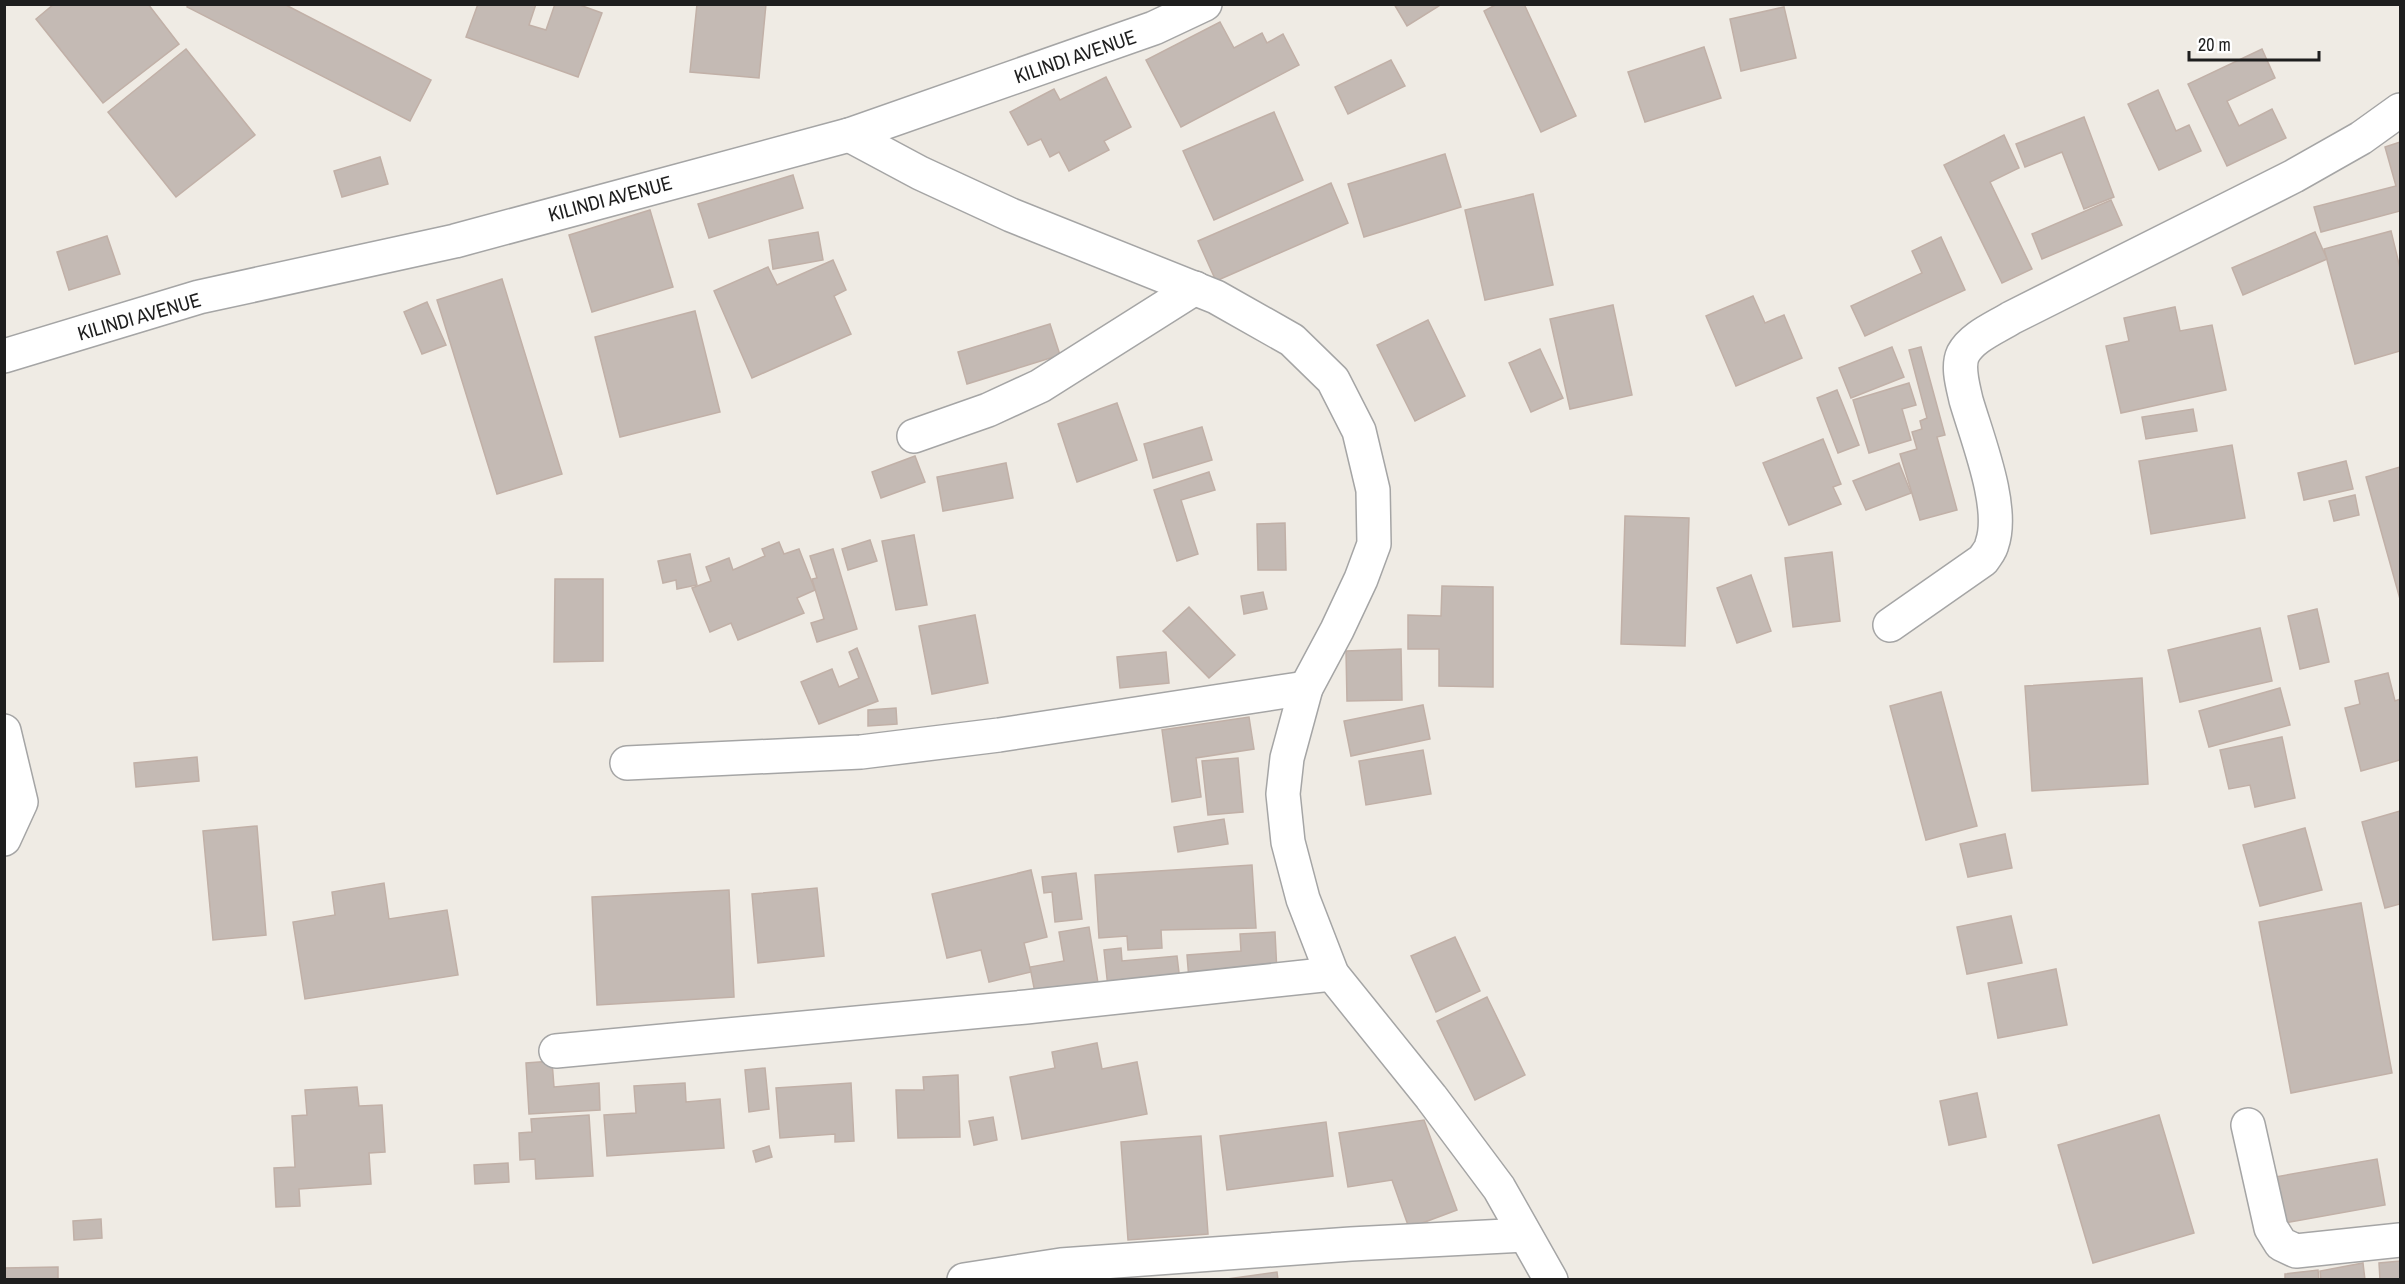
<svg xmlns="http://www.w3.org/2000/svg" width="2405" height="1284" font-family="'Archivo Narrow',sans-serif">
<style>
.building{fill:#c4bab4;stroke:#c1b0a7;stroke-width:1.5}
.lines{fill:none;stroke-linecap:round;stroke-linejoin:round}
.minor-casing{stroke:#a5a5a5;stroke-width:36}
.minor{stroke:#fff;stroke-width:33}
.labels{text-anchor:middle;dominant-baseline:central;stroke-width:6;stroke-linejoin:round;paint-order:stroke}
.street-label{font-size:20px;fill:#1e1e1e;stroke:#fff}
</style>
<rect width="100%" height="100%" fill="#efebe4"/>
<g class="building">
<path d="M54,4h94l31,40 -76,59 -67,-84z"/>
<path d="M188,4h96l147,76 -21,41 -223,-114z"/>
<path d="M478,4h58l-7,21 17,5 9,-26h22l25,9 -24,64 -112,-40z"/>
<path d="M697,4h69l-7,74 -69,-6z"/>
<path d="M1394,4h48l-35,22z"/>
<path d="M1497,4h27l52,112 -35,16 -57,-121z"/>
<path d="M1784,7l12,51 -55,13 -11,-52z"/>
<path d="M1220,22l14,26 28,-15 5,10 16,-9 16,31 -118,62 -35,-67z"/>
<path d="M1704,47l17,51 -76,24 -17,-50z"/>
<path d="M186,49l69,86 -79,62 -68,-85z"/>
<path d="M2262,49l13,29 -48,23 12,25 33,-17 14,29 -59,28 -39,-82z"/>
<path d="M1391,60l14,26 -57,28 -13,-27z"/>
<path d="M1106,77l25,50 -27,14 5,9 -40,21 -10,-19 -9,5 -9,-18 -13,6 -18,-33 44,-23 6,11z"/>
<path d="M2158,90l18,41 13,-6 12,26 -42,19 -31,-66z"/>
<path d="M1274,112l29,68 -89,40 -31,-69z"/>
<path d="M2084,117l30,80 -30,12 -22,-57 -37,15 -9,-23z"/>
<path d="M2004,135l15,33 -29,14 42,87 -30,14 -58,-118z"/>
<path d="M2400,142v69l-79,21 -7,-25 82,-21 -11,-39z"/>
<path d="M1445,154l16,53 -97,30 -16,-53z"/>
<path d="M380,157l8,27 -46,13 -8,-26z"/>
<path d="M793,175l10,33 -94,30 -11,-34z"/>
<path d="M1331,183l17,40 -132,58 -18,-40z"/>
<path d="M1533,194l20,91 -68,15 -20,-90z"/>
<path d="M2111,200l11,25 -80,34 -10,-25z"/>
<path d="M650,210l23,77 -81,25 -23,-77z"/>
<path d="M2391,231l9,37v83l-45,13 -31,-115z"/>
<path d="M818,232l5,28 -50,9 -4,-29z"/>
<path d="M2315,232l12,27 -84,36 -11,-27z"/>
<path d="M107,236l13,38 -51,16 -12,-38z"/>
<path d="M1941,237l24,53 -100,46 -14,-30 71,-33 -10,-22z"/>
<path d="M833,260l13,30 -12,6 17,38 -99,44 -38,-87 54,-24 9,18z"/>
<path d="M502,279l60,195 -65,20 -60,-194z"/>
<path d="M1753,296l12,27 19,-8 18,43 -66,28 -30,-70z"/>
<path d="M427,302l19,43 -24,9 -18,-42z"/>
<path d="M1613,305l19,90 -62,14 -20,-90z"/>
<path d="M2175,307l5,24 32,-6 14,65 -105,23 -15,-67 23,-5 -5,-23z"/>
<path d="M695,311l25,101 -100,25 -25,-100z"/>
<path d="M1428,320l37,76 -50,25 -38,-76z"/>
<path d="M1050,324l10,31 -93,29 -9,-32z"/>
<path d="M1892,347l12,30 -53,21 -12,-30z"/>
<path d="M1921,347l24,88 -8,2 20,73 -37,10 -20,-66 17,-5 -5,-17 10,-3 -2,-8 7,-3 -18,-68z"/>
<path d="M1540,349l23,49 -32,14 -22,-49z"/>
<path d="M1909,383l7,22 -14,4 9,31 -42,13 -16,-53z"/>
<path d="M1837,390l22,55 -21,8 -21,-55z"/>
<path d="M1117,403l20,57 -60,22 -19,-58z"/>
<path d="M2193,409l4,22 -51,8 -4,-22z"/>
<path d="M1202,427l10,33 -59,18 -9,-34z"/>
<path d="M1823,439l18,45 -8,3 8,17 -52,21 -26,-62z"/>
<path d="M2232,445l13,73 -94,16 -12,-73z"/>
<path d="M915,456l10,26 -44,16 -9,-26z"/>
<path d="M2346,461l7,28 -49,11 -6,-27z"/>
<path d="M1006,463l7,35 -70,13 -6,-34z"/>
<path d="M1899,463l12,30 -45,17 -13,-29z"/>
<path d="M2400,467l-1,28 1,104 -34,-122z"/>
<path d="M1209,472l6,18 -34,10 17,54 -21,7 -23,-71z"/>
<path d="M2355,495l4,20 -25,6 -5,-20z"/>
<path d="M1625,516l64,2 -4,128 -64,-2z"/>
<path d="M1285,523l1,47h-28l-1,-46z"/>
<path d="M914,535l13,70 -31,5 -14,-69z"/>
<path d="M870,540l7,21 -29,9 -6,-21z"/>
<path d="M779,542l5,12 15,-5 16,41 -18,8 7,15 -66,27 -7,-17 -21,9 -18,-44 19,-7 -5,-14 23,-9 4,12 32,-14 -3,-7z"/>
<path d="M833,549l24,80 -40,13 -6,-19 13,-4 -12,-40 5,-1 -7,-22z"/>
<path d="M1832,552l8,69 -47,6 -8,-69z"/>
<path d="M690,554l7,31 -20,4 -1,-9 -13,3 -5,-22z"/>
<path d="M1751,575l20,56 -34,12 -20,-55z"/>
<path d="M555,579h48v82l-49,1z"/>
<path d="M1442,586l51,1v100l-54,-1v-37h-31v-34l33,1z"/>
<path d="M1263,592l4,17 -23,5 -3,-18z"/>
<path d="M1189,607l46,48 -26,23 -46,-47z"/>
<path d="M2317,609l12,53 -29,7 -12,-53z"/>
<path d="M975,615l13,68 -56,11 -13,-68z"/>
<path d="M2260,628l12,53 -92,21 -12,-52z"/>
<path d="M857,648l21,53 -59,23 -18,-42 31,-13 7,18 20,-9 -10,-26z"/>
<path d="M1401,649l1,51 -55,1 -1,-50z"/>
<path d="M1166,652l3,31 -49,5 -3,-31z"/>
<path d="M2388,673l7,28 5,-2v61l-39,11 -16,-63 15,-4 -5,-23z"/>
<path d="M2142,678l6,106 -116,7 -7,-105z"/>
<path d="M2280,688l10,37 -81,22 -10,-36z"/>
<path d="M1941,692l36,134 -51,14 -36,-134z"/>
<path d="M1423,705l7,34 -79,17 -7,-35z"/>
<path d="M896,708l1,16 -29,2v-16z"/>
<path d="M1249,717l5,32 -58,9 5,39 -29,5 -10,-72z"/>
<path d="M2282,737l13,61 -40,9 -5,-22 -21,4 -9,-39z"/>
<path d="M1423,750l8,44 -65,11 -7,-44z"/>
<path d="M197,757l2,24 -63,6 -2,-24z"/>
<path d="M1238,758l5,54 -35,3 -6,-54z"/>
<path d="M2400,811v93l-15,4 -23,-86z"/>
<path d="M1224,819l4,25 -50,8 -4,-25z"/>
<path d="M257,826l9,109 -53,5 -10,-109z"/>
<path d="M2305,828l17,62 -62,16 -17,-61z"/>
<path d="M2005,834l7,34 -44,9 -8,-33z"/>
<path d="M1252,865l4,63 -95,2 1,18 -34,2 -1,-14 -28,2 -4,-63z"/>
<path d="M1031,870l16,67 -23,6 7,29 -42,10 -8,-32 -34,8 -15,-64z"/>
<path d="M1076,873l6,46 -27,3 -3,-30 -8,1 -2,-16z"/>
<path d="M384,883l5,36 58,-9 11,65 -153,24 -12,-77 42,-7 -3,-23z"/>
<path d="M817,888l7,68 -66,7 -6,-69z"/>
<path d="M729,890l5,107 -137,8 -5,-108z"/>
<path d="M2361,903l31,170 -101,20 -32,-171z"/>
<path d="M2011,916l11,47 -55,11 -10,-47z"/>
<path d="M1089,927l9,56 -63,10 -5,-26 34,-6 -5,-29z"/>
<path d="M1275,932l2,41 -88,7 -2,-25 54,-4 -1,-17z"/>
<path d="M1455,937l25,54 -44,21 -25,-56z"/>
<path d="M1121,948l1,13 55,-5 3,25 -72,7 -4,-38z"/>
<path d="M2056,969l11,56 -69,13 -10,-55z"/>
<path d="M1487,997l38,78 -50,25 -38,-79z"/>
<path d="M1097,1043l5,26 35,-7 10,52 -125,25 -12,-62 45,-9 -3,-16z"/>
<path d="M552,1061l2,26 45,-4 1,27 -71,4 -3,-51z"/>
<path d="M765,1068l4,41 -20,3 -4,-42z"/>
<path d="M958,1075l2,62 -62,1 -2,-48h28l-1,-13z"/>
<path d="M685,1083l1,19 34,-3 4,49 -117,8 -3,-41 32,-2 -2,-27z"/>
<path d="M851,1083l3,58 -19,1v-8l-55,4 -4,-50z"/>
<path d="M357,1087l2,19 23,-1 3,47 -16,1 2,31 -72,5 1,17 -24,1 -2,-39 21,-1 -3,-51 15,-1 -2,-25z"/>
<path d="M1977,1093l9,44 -37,8 -9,-44z"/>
<path d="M589,1115l4,61 -57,3 -1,-20 -15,1 -1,-27 13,-1 -1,-13z"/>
<path d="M2159,1115l35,118 -101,30 -35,-118z"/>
<path d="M993,1117l4,23 -23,5 -5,-24z"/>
<path d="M1424,1120l33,90 -48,18 -17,-48 -44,7 -9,-54z"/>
<path d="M1326,1122l7,54 -106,14 -7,-54z"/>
<path d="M1201,1136l7,98 -80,6 -7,-98z"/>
<path d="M769,1146l3,11 -16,5 -3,-11z"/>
<path d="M2377,1159l8,46 -101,18 -9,-46z"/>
<path d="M508,1163l1,19 -34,2 -1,-19z"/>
<path d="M101,1219l1,19 -28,2 -1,-19z"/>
<path d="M2400,1261v19h-20l-1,-17z"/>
<path d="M2363,1263l2,17h-44l-1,-9z"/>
<path d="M58,1267v13h-54v-12z"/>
<path d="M2318,1270l1,10h-34v-6z"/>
<path d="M1277,1272l1,8 -51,-1z"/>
</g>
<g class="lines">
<defs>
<g id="minor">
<path d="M849,135l71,38 91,42 205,82 76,43 41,40 26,51 14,59 1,54 -13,35 -24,51 -31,58 -19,70 -4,36 5,48 15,57 29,75 99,123 68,91 52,92"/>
<path d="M4,356l195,-59 256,-56 394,-106 305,-107 51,-24"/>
<path d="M914,436l74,-26 52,-24 155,-98"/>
<path d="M1890,625l93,-65c3,-5 8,-10 9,-16 13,-37 -15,-106 -26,-144 -3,-14 -9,-33 -3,-46 9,-17 32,-26 48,-36l283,-142 67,-38 39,-28"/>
<path d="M4,731l17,71 -17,37"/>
<path d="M627,763l234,-11 138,-17 307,-47"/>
<path d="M556,1051l470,-44 306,-33"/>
<path d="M2248,1125l23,103 10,16 15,7 104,-11"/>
<path d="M964,1280l97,-15 290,-21 174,-9"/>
</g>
</defs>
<use href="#minor" class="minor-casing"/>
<use href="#minor" class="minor"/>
</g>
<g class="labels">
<g class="street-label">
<text transform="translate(1075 56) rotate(-19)">KILINDI AVENUE</text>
<text transform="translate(610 198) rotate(-15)">KILINDI AVENUE</text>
<text transform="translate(139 316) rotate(-16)">KILINDI AVENUE</text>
</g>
</g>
<rect width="2405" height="1284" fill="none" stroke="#1e1e1e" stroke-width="12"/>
<path d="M2189 51v9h130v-9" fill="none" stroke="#1e1e1e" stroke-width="3"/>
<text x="2198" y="51" font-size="18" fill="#1e1e1e" stroke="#ffffff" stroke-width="4.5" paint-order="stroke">20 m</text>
</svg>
